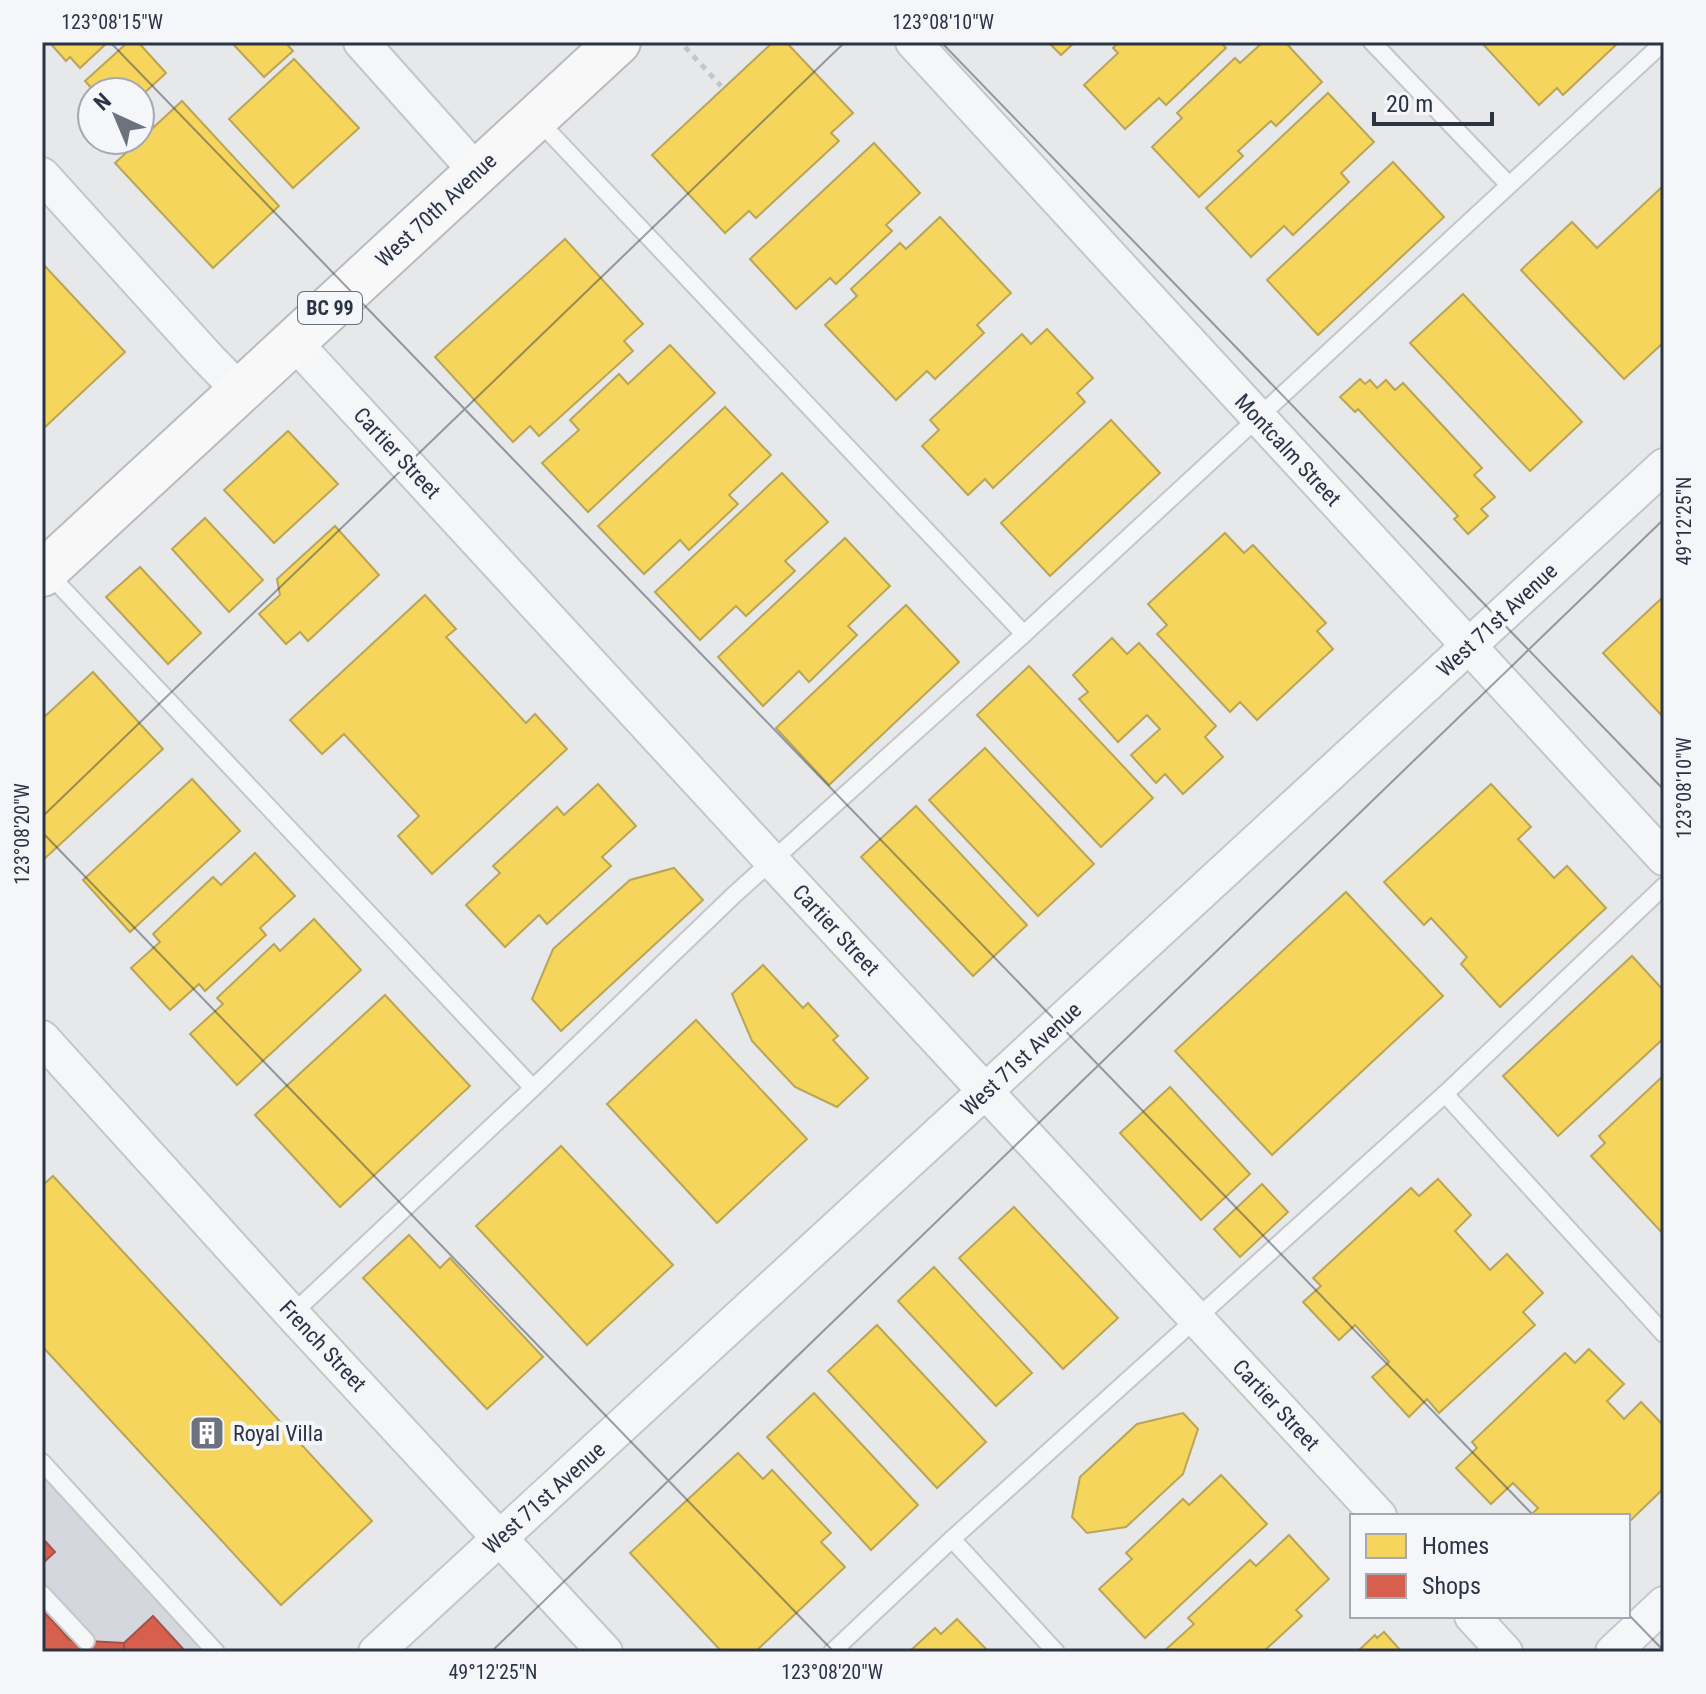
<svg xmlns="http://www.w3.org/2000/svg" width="1706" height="1694" font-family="'Roboto Condensed',sans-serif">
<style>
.built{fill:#d4d7dd}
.homes{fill:#f6d55c;stroke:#b9a555;stroke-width:2}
.shops{fill:#d6604d;stroke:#a3534b;stroke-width:2}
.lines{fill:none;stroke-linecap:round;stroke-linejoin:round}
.service-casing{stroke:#c4c6c8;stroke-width:20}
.minor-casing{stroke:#c4c6c8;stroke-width:38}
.trunk-casing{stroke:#b8bbbf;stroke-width:48}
.path{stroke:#c5c6ca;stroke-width:5;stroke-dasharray:6 6;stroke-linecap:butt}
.service{stroke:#f5f6f7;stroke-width:16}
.minor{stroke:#f5f6f7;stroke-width:34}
.trunk{stroke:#f8f8f8;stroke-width:44}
.ticks{fill:none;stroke:#2b3445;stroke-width:2;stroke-opacity:0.45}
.labels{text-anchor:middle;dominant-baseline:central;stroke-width:8;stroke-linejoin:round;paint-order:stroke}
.shield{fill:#f4f6f9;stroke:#676e7b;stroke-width:2}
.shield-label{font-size:20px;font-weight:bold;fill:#2b3445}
.street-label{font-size:22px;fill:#2b3445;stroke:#f4f6f9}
.poi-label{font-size:22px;fill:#2b3445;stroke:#f4f6f9;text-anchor:start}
.neatline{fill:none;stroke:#2b3445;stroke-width:3}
.ticks-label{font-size:20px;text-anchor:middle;fill:#2b3445}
</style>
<rect width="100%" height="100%" fill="#e6e8ea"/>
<path class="built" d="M42,1462l174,190h-174z"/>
<g class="homes">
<path d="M49,42h59l-28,26 -10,-11 -4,4z"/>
<path d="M128,42h10l28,31 -26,24v-5h-47l1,-1 -9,-10z"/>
<path d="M231,42h54l8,9 -29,26z"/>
<path d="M773,42h13l67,71 -22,20 8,8 -83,77 -7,-7 -24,22 -73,-78z"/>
<path d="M1048,42h27l-14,13z"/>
<path d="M1119,42h101l6,6 -60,57 -7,-7 -34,31 -41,-44 34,-32 -5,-5z"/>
<path d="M1263,42h22l37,40 -46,44 -5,-5 -33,30 5,5 -44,41 -47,-50 30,-29 -5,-5 58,-55 5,5z"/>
<path d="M1481,42h138l-56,53 -6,-7 -18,17z"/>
<path d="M294,59l65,69 -66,60 -64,-69z"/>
<path d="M1328,93l46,49 -33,31 8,9 -56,53 -9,-9 -33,31 -45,-49z"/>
<path d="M182,101l97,105 -66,62 -98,-105z"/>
<path d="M874,143l46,50 -34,32 6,6 -56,53 -6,-6 -34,31 -46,-50z"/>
<path d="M1393,162l51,55 -126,118 -51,-55z"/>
<path d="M1664,185v157l-40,37 -103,-109 51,-48 25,26z"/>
<path d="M940,217l71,76 -34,32 7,8 -49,46 -8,-8 -31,29 -71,-75 32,-29 -6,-7 49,-46 6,6z"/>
<path d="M565,239l78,85 -19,17 9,10 -94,85 -9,-10 -17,16 -78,-85z"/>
<path d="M42,263l83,89 -83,78z"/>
<path d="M1463,294l119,128 -52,49 -120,-128z"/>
<path d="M1047,329l46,49 -16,15 8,9 -92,86 -8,-9 -17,16 -46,-49 17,-16 -9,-10 92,-86 9,10z"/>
<path d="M670,345l45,48 -127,119 -46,-49 37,-33 -9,-10 49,-46 9,10z"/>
<path d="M1360,379l5,5 5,-4 7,8 9,-8 9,10 8,-7 79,85 -8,7 21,22 -14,12 7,7 -20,18 -14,-15 4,-3 -100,-107 -3,3 -15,-15z"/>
<path d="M725,407l46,48 -42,40 9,9 -49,46 -9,-10 -36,34 -46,-48z"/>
<path d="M1111,420l49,53 -110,103 -49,-53z"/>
<path d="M288,431l50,53 -64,59 -50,-53z"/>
<path d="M782,473l46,49 -43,39 10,10 -49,45 -10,-10 -36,34 -45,-48z"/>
<path d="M205,518l58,62 -34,32 -57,-63z"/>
<path d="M335,526l44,49 -71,66 -8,-9 -14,12 -27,-30 21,-19 -3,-16z"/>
<path d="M1225,533l19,20 9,-8 73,78 -9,8 16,18 -76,71 -17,-18 -10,10 -73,-78 10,-9 -19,-21z"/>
<path d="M845,538l45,48 -42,40 9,9 -48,47 -10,-11 -36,35 -45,-49z"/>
<path d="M140,567l61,66 -33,31 -62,-67z"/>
<path d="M425,595l31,34 -10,8 80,86 9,-9 32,35 -135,125 -34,-38 21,-20 -75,-82 -22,20 -32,-34z"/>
<path d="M1664,596v122l-61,-65z"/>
<path d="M906,605l53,57 -130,123 -53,-57z"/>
<path d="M1112,638l15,16 12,-11 77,83 -11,11 18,20 -40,37 -18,-20 -9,9 -25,-28 29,-26 -13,-14 -29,27 -39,-43 9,-7 -15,-17z"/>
<path d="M1029,666l124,132 -52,49 -124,-132z"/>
<path d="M93,672l70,77 -121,112v-142z"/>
<path d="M985,748l109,116 -56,52 -109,-116z"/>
<path d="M192,779l48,52 -110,101 -47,-52z"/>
<path d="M598,784l38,42 -34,31 9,9 -64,58 -8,-9 -34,32 -39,-42 34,-32 -7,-7 64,-59 7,8z"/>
<path d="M1491,784l40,43 -13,12 36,39 13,-12 39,42 -106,99 -39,-43 6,-7 -36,-39 -7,7 -40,-43z"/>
<path d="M916,806l111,119 -54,51 -112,-119z"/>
<path d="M255,853l40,43 -35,32 6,7 -61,56 -6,-7 -29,26 -39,-42 29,-26 -7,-8 60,-57 8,8z"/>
<path d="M674,868l29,32 -142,131 -29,-32 21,-50 77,-69z"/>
<path d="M1346,892l97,104 -171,159 -97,-104z"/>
<path d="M314,919l47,51 -124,115 -47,-51 33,-30 -6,-6 57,-54 6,7z"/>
<path d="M1632,956l32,35v47l-106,98 -55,-60z"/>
<path d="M763,965l40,43 5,-5 30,33 -5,4 35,38 -31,29 -42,-20 -43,-46 -20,-47z"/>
<path d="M385,995l85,91 -130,121 -85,-92z"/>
<path d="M696,1020l111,119 -90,84 -110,-119z"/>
<path d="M1664,1075v160l-73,-79 14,-13 -6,-7z"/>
<path d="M1170,1087l80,87 -49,46 -81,-87z"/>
<path d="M561,1146l112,119 -86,80 -111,-119z"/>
<path d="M53,1176l319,345 -91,84 -239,-259v-160z"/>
<path d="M1438,1179l33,36 -16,16 35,39 17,-16 36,39 -20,19 12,13 -96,88 -12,-14 -18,18 -37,-40 17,-15 -34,-37 -16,15 -36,-38 18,-16 -8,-8 98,-90 8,8z"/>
<path d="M1262,1184l26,28 -48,45 -26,-28z"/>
<path d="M1014,1207l104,111 -55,51 -104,-111z"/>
<path d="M409,1235l31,33 10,-10 93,99 -56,52 -124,-131z"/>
<path d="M934,1267l98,106 -36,33 -98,-105z"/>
<path d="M877,1325l109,117 -49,46 -109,-117z"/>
<path d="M1589,1349l35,35 -17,17 17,18 17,-17 23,24v62l-36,35v-7h-98l8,-8 -25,-25 -22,21 -35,-36 21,-20 -5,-6 93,-89 10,10z"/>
<path d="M814,1393l104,112 -47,45 -104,-113z"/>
<path d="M1183,1413l15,16 -15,45 -57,53 -39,6 -15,-16 8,-40 57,-53z"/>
<path d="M738,1453l25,26 9,-9 59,63 -10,9 24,25 -90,85h-33l-92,-99z"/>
<path d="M1221,1475l46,49 -122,114 -46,-49 33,-30 -6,-6 57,-54 6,6z"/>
<path d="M1289,1535l40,44 -33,31 6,6 -39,36h-100l31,-28 -6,-6 62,-58 6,6z"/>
<path d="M957,1619l32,33h-80l26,-24 6,6z"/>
<path d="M1384,1632l18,20h-45l18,-17 2,3z"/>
</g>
<g class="shops">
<path d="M45,1541l10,11 -13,12v-21z"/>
<path d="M44,1612l26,28 54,3v9h-82v-38z"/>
<path d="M153,1616l33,36h-62v-9z"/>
</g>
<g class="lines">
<defs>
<g id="service">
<path d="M1372,42l137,143"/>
<path d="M536,118l488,516"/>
<path d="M47,572l486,516"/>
<path d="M1445,1094l219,240"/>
<path d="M292,1314l241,-226 202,-194 289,-260 640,-592"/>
<path d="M42,1462l174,190"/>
<path d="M952,1539l104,113"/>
<path d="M42,1594l44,47"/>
<path d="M832,1652l120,-113 493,-445 219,-208"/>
</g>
<g id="minor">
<path d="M361,42l116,130"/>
<path d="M913,42l751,816"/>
<path d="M42,175l164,181 34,35"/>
<path d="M294,342l478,519 607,655"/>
<path d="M42,1038l250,276 313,338"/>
<path d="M1472,1616l33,36"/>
<path d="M376,1652l1288,-1186"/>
<path d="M1613,1652l51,-48"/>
</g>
<path id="trunk" d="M42,574l576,-532"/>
</defs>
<use href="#service" class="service-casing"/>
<use href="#minor" class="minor-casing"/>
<use href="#trunk" class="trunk-casing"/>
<path class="path" d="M685,47l36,39"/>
<use href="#service" class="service"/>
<use href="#minor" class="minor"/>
<use href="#trunk" class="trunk"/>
</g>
<path class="ticks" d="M110,42l1424,1474M941,42l723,748M42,817l803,-775M42,832l792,820M1628,1614l36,37M491,1652l1173,-1133"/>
<defs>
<symbol id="building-square" viewBox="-11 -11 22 22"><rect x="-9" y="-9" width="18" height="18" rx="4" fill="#6c737f" stroke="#f4f6f9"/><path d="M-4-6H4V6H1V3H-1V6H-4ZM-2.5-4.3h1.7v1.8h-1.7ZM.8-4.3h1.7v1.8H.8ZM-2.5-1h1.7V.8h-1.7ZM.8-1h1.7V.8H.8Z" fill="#fff"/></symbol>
</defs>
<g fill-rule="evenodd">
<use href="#building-square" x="187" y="1413" width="40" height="40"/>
</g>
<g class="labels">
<rect class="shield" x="298" y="292" width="64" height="32" rx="6"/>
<g class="shield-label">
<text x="330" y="308">BC 99</text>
</g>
<g class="street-label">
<text transform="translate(436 210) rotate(-43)">West 70th Avenue</text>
<text transform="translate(1288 450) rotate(47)">Montcalm Street</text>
<text transform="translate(397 453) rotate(47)">Cartier Street</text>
<text transform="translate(1497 620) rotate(-43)">West 71st Avenue</text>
<text transform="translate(836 930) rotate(47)">Cartier Street</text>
<text transform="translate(1021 1059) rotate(-43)">West 71st Avenue</text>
<text transform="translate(323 1346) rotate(47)">French Street</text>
<text transform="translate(1276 1405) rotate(47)">Cartier Street</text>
<text transform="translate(544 1498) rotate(-42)">West 71st Avenue</text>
</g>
<g class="poi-label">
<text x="233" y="1433">Royal Villa</text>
</g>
</g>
<rect width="1706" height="1694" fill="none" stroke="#f4f6f9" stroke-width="88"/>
<rect x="1350" y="1514" width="280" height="104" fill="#f4f6f9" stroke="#a4a8b1" stroke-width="2"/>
<rect x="1366" y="1534" width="40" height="24" fill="#f6d55c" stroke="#a4a8b1" stroke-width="2"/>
<text x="1422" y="1554" font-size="24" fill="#2b3445">Homes</text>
<rect x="1366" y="1574" width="40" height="24" fill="#d6604d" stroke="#a4a8b1" stroke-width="2"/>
<text x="1422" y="1594" font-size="24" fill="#2b3445">Shops</text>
<g transform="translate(116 116) rotate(316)"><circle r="38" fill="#f4f6f9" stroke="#a4a8b1" stroke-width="2"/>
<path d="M0-6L14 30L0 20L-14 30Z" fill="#6c737f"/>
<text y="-12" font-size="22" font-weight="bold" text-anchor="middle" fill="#2b3445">N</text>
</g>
<path d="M1374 112v12h118v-12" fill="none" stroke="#2b3445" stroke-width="4"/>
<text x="1386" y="112" font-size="24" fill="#2b3445" stroke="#f4f6f9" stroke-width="6" paint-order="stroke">20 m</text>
<rect x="44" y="44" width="1618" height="1606" class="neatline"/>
<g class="ticks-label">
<text x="112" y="29">123°08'15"W</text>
<text x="943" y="29">123°08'10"W</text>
<text transform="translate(1684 521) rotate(-90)" y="7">49°12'25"N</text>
<text transform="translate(1684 788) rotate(-90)" y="7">123°08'10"W</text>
<text transform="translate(22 834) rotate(-90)" y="7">123°08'20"W</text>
<text x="493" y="1679">49°12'25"N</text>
<text x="832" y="1679">123°08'20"W</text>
</g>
</svg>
